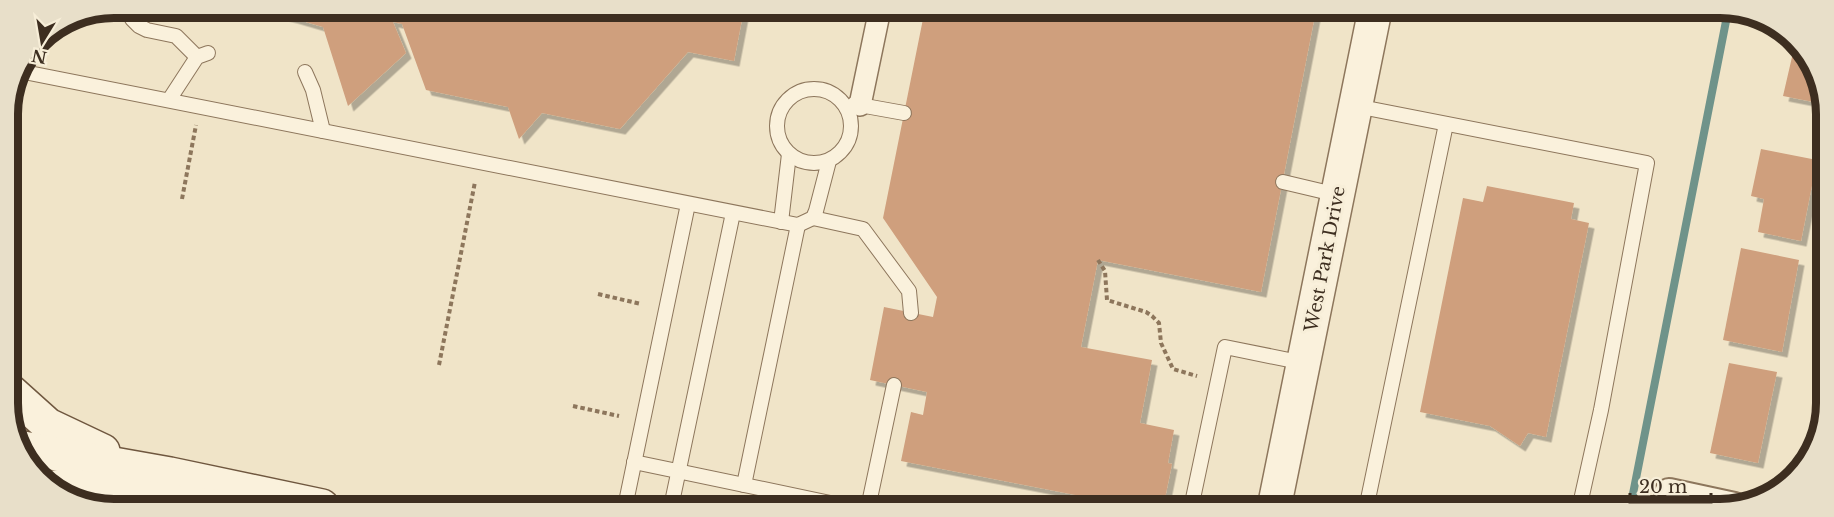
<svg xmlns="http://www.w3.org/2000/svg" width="1834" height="517" font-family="'Libre Baskerville',serif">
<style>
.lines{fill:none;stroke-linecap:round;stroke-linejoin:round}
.stream{stroke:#6f938a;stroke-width:8}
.building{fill:#cf9f7d;filter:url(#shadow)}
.service-casing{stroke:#8d765c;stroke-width:16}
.pedestrian-casing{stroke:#8d765c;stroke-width:24}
.minor-casing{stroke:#8d765c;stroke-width:32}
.tertiary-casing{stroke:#8d765c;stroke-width:36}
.secondary-casing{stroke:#6f573f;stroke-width:36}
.path{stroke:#8d765c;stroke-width:4;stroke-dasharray:4.5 3;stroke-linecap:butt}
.service{stroke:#faf1dc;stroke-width:14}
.pedestrian{stroke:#faf1dc;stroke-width:21}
.minor{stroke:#faf1dc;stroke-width:28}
.tertiary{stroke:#faf1dc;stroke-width:33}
.secondary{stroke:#faf1dc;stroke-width:33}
.labels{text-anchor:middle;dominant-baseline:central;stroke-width:6;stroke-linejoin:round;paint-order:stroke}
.street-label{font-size:18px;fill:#3d2e20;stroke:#f7eed8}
.rim{fill:none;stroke:#3d2e20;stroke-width:8}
</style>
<defs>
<filter id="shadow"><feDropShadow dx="5.5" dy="5.5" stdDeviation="0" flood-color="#0004"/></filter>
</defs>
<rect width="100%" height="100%" fill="#f0e4c8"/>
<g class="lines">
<path class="stream" d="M1630,509l98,-498"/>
</g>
<g class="building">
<path d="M250,8l332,1v1l47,9 2,-8 19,3 1,-5h93l-10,52 -46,-9 -68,77 -78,-16 -23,26 -11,-32 -82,-17 -24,-66 -9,-2 13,31 -58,53 -25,-79 -31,-9z"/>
<path d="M925,9l391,1 -55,282 -163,-32 -17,87 71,13 -12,63 34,7 -6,33 4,1 -9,44h-21l-241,-47 10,-49 12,3 4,-23 -57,-12 14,-73 49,10 4,-20 -54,-79z"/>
<path d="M1782,33l18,11 25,50 -1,10 -41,-8 12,-52 -14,-3z"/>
<path d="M1761,149l56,11 -16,81 -43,-9 6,-33 -13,-3z"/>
<path d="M1487,186l87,17 -3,16 18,4 -43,214 -18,-4 -8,13 -30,-20 -70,-14 43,-214 20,4z"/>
<path d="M1741,248l58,12 -17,92 -59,-12z"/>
<path d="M1729,363l48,9 -19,91 -48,-10z"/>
</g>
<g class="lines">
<defs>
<g id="service">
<path d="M126,8l6,11 7,7 8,4 29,6 21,21"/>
<path d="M24,72l774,153 15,-7 3,-7 13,-50"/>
<path d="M305,72l8,18 10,41"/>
<circle cx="814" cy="126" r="37"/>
<path d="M169,100l28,-43 11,-4"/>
<path d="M854,104l50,9"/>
<path d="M1356,106l291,57 -46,247 -22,99"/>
<path d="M1283,182l55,13"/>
<path d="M813,218l50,11 46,62 2,22"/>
<path d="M781,222l8,-68"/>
<path d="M634,462l220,46"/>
<path d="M744,485l54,-260"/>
<path d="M625,507l63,-303"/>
<path d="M671,507l62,-294"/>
<path d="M868,508l26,-123"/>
<path d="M1191,508l34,-161 79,16"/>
<path d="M1366,509l80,-385"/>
</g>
<path id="pedestrian" d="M860,105l20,-96"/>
<path id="minor" d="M1669,493l65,14"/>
<path id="tertiary" d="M1274,508l101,-498"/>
<g id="secondary">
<path d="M9,390l39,35 55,26"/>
<path d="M23,448l147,26 152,32"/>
<path d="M54,487l16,-2 112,18 32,3"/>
</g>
</defs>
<use href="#service" class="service-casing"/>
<use href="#pedestrian" class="pedestrian-casing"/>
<use href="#minor" class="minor-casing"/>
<use href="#tertiary" class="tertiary-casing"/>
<use href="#secondary" class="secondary-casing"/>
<g class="path">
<path d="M182,199l14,-74"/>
<path d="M1098,260l7,11 2,29 39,12 6,4 7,7 2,20 12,26 24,7"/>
<path d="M598,294l43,10"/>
<path d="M439,365l36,-183"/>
<path d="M573,406l46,10"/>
</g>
<use href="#service" class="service"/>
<use href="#pedestrian" class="pedestrian"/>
<use href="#minor" class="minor"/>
<use href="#tertiary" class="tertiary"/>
<use href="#secondary" class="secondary"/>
</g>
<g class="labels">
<g class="street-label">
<text transform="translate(1325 259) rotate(-79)">West Park Drive</text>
</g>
</g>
<path d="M0 0H1834V517H0ZM114 18H1720A96 96 0 0 1 1816 114V403A96 96 0 0 1 1720 499H114A96 96 0 0 1 18 403V114A96 96 0 0 1 114 18Z" fill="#e8dfc9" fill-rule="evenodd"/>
<path class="rim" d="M114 18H1720A96 96 0 0 1 1816 114V403A96 96 0 0 1 1720 499H114A96 96 0 0 1 18 403V114A96 96 0 0 1 114 18Z"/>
<g transform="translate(42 42) rotate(191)" stroke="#f7eed8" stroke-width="4.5" paint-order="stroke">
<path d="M0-4.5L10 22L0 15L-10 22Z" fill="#3d2e20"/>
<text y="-9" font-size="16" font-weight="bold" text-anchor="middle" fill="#3d2e20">N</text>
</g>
<path d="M1630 493v9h81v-9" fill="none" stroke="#3d2e20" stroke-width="3"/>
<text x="1639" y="493" font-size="18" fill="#3d2e20" stroke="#f7eed8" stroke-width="4.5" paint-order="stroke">20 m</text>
</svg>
